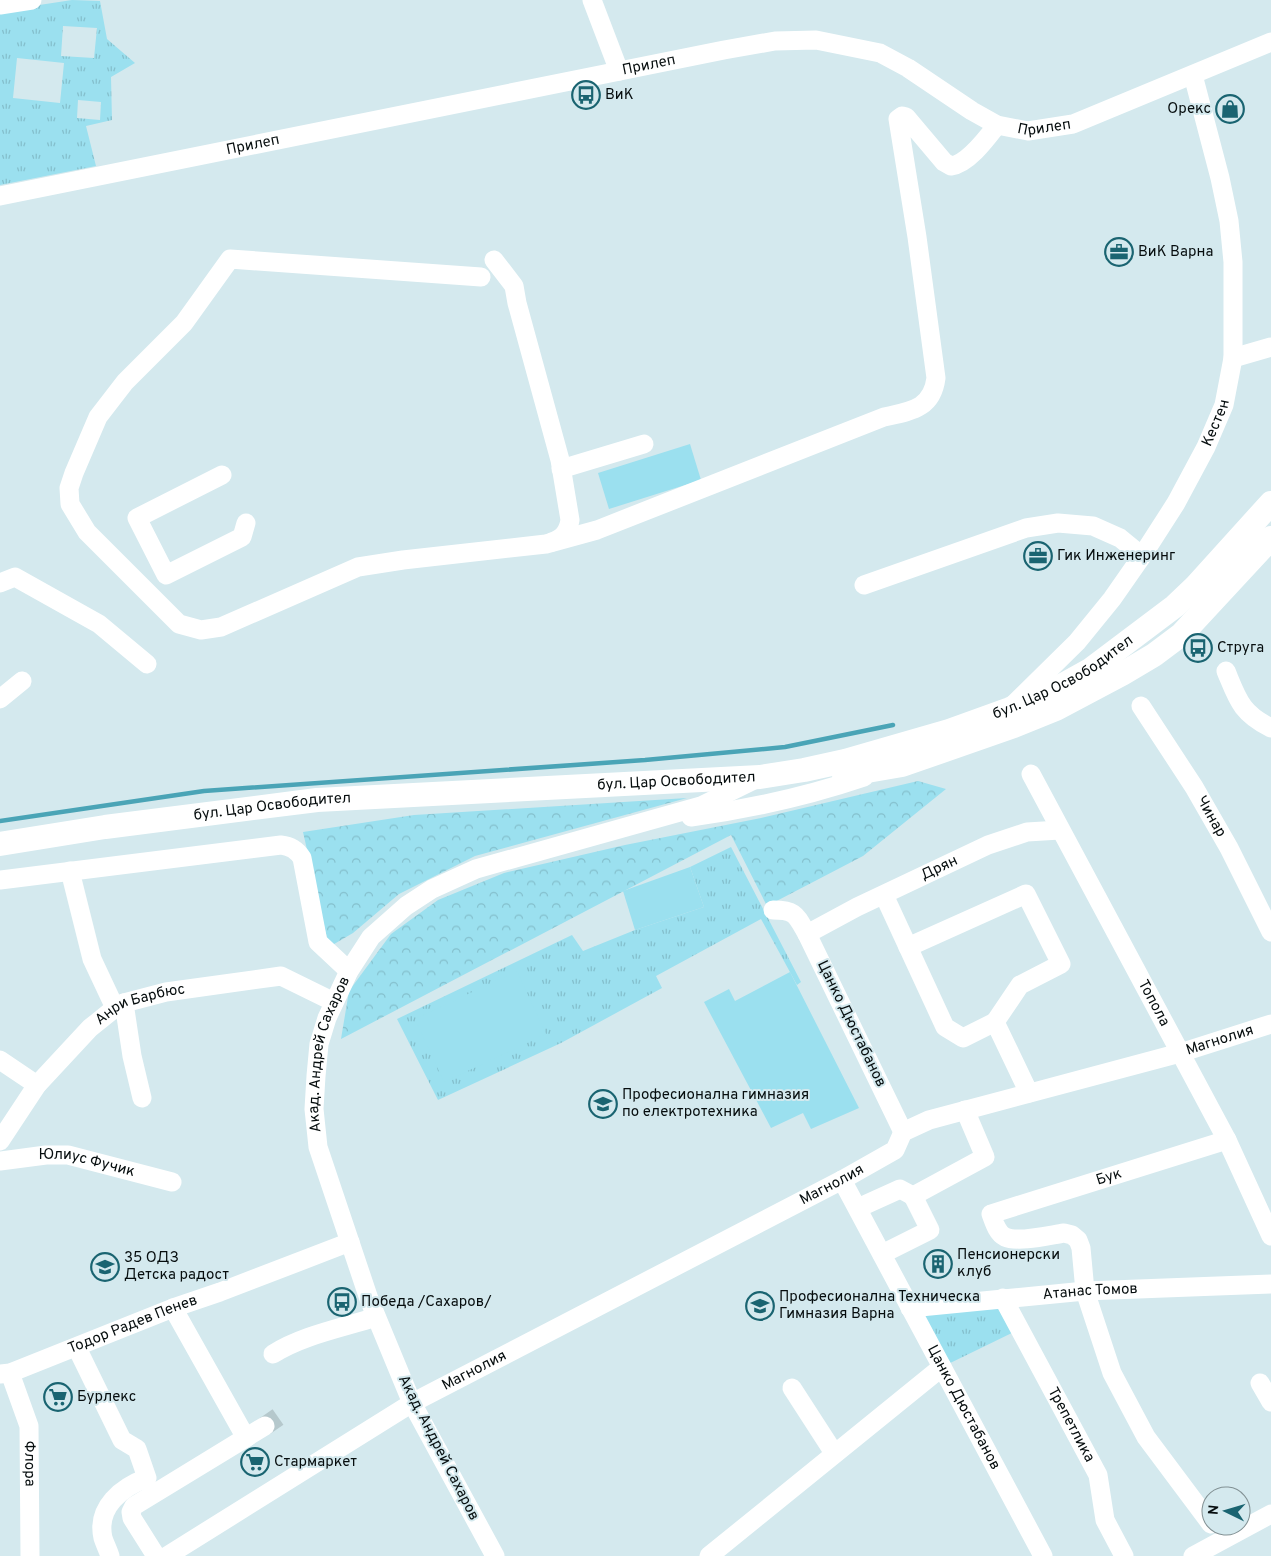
<svg xmlns="http://www.w3.org/2000/svg" width="1271" height="1556" font-family="Overpass,sans-serif">
<style>
.grass{fill:url(#grass-tufts);fill-rule:evenodd}
.forest{fill:url(#forest-crowns)}
.pitch{fill:#9be0ef}
.lines{fill:none;stroke-linecap:round;stroke-linejoin:round}
.stream{stroke:#4aa4b6;stroke-width:4.5}
.minor-tunnel{stroke:#b5c8cc;stroke-width:19;stroke-dasharray:19 9;stroke-linecap:butt}
.minor{stroke:#fff;stroke-width:19}
.major{stroke:#fff;stroke-width:24}
.labels{text-anchor:middle;dominant-baseline:central;stroke-width:4;stroke-linejoin:round;paint-order:stroke}
.street-label{font-size:15px;fill:#060d0e;stroke:#d4e9ee}
.poi-label{font-size:15px;fill:#060d0e;stroke:#d4e9ee;text-anchor:start}
</style>
<defs>
<pattern id="grass-tufts" width="24" height="20" patternUnits="userSpaceOnUse" patternTransform="scale(1.25)"><rect width="24" height="20" fill="#9be0ef"/><path d="M3 7l-1-3M5 7V3M7 7l1-3M15 17l-1-3M17 17v-4M19 17l1-3" fill="none" stroke="#84bfcc"/></pattern>
<pattern id="forest-crowns" width="20" height="18" patternUnits="userSpaceOnUse" patternTransform="scale(1.25)"><rect width="20" height="18" fill="#9be0ef"/><path d="M2 6a3 3 0 1 1 6 0M12 15a3 3 0 1 1 6 0" fill="none" stroke="#84bfcc"/></pattern>
</defs>
<rect width="100%" height="100%" fill="#d4e9ee"/>
<g class="grass">
<path d="M72,0l28,1 7,38 28,24 -24,14 1,43 -26,6 10,40 -96,19v-174zM63,26l34,2 -3,30 -33,-2zM17,58l47,5 -4,40 -47,-5zM78,100l23,2 -1,18 -23,-2z"/>
<path d="M731,847l70,135 -4,3 -36,-66 -105,57 6,12 -101,55 -123,57 -41,-81 175,-84 11,16 52,-21 69,-23 -14,-40z"/>
<path d="M1003,1298l17,31 -78,38 -32,-59z"/>
</g>
<g class="forest">
<path d="M918,781l28,8 -83,67 -96,50 -36,-71 -390,204 8,-48 42,-57 47,-34 66,-27 121,-28 136,-27z"/>
<path d="M687,798l-212,58 -76,38 -46,39 -24,14 -26,-115 111,-17z"/>
</g>
<g class="pitch">
<path d="M690,444l11,36 -92,29 -11,-36z"/>
<path d="M690,867l14,40 -69,23 -12,-39z"/>
<path d="M517,971l29,63 -102,48 -29,-63z"/>
<path d="M790,972l69,136 -48,21 -8,-16 -32,15 -67,-126 25,-13 6,12z"/>
</g>
<g class="lines">
<path class="stream" d="M0,821l204,-30 441,-31 140,-13 108,-22"/>
<path class="minor-tunnel" d="M265,1426l13,-9"/>
<g class="minor">
<path d="M592,0l27,71"/>
<path d="M0,5l32,-5"/>
<path id="s1" d="M0,196l724,-146 51,-9 41,-1 64,13 28,15 64,43 25,14 31,6 45,-7 198,-82"/>
<path d="M494,260l20,26 3,17 43,157 10,60c-2,12 -7,18 -18,22"/>
<path d="M481,277l-251,-18 -46,64 -59,59 -27,35 -24,56 -5,15 1,16 17,28 92,92 22,6 20,-3 137,-60 45,-7 143,-16 51,-14 287,-113c27,-6 48,-8 52,-39l-19,-141 -19,-118 4,-3 4,1 38,45 7,4c17,-2 36,-28 46,-41"/>
<path d="M1233,358l38,-11"/>
<path d="M561,469l83,-25"/>
<path d="M222,475l-85,43 29,57 76,-38 4,-14"/>
<path d="M0,583l15,-6 84,47 48,40"/>
<path d="M864,585l162,-57 32,-5 35,3 27,12 22,18"/>
<path d="M1226,671c12,29 15,42 45,57"/>
<path d="M0,699l22,-18"/>
<path id="s2" d="M1014,704l63,-62 35,-43 30,-43 34,-53 30,-56 18,-42 9,-47v-96l-4,-41 -9,-43 -27,-103"/>
<path id="s3" d="M1141,706l53,81 35,61 42,84"/>
<path id="s4" d="M1031,774l196,366 44,96"/>
<path d="M691,817c58,-8 117,-21 173,-40"/>
<path d="M70,871l22,88 23,49"/>
<path d="M0,880l281,-35c10,1 16,5 21,13l16,84 31,29"/>
<path d="M884,895l61,132 18,11 32,-16"/>
<path d="M773,910c23,0 23,5 34,24"/>
<path d="M908,947l118,-53 35,70 -41,21 -25,37 34,71"/>
<path d="M124,1003l8,53 10,42"/>
<path d="M0,1060l37,25"/>
<path id="s5" d="M903,1132l-96,-198 50,-27 131,-62 39,-13 33,-2"/>
<path id="s6" d="M0,1141l37,-56 53,-57 25,-20 9,-5 42,-11 115,-16 53,26"/>
<path id="s7" d="M0,1161l46,-6h22l104,27"/>
<path id="s8" d="M842,1180l201,376"/>
<path d="M858,1208l42,-19 13,7 72,-39 -20,-47"/>
<path d="M882,1254l48,-24 -17,-34"/>
<path id="s9" d="M1003,1298l95,177 7,45 19,36"/>
<path d="M173,1308l73,130"/>
<path id="s10" d="M910,1308l175,-17 186,-7"/>
<path d="M77,1348l45,92 15,9 10,29c-25,9 -51,29 -44,60 2,6 5,12 7,18"/>
<path d="M273,1354c30,-19 69,-26 103,-37"/>
<path id="s11" d="M10,1373l19,53 1,130"/>
<path id="s12" d="M0,1374l10,-1 163,-65 47,-16 130,-50"/>
<path d="M1260,1383l11,19"/>
<path d="M792,1388l42,65"/>
<path id="s13" d="M1211,1524l-65,-87 -34,-64 -27,-82 -4,-43 -3,-8 -6,-5 -8,-2c-14,2 -46,10 -59,4 -8,-4 -11,-15 -14,-23l236,-74"/>
<path d="M156,1556l-24,-38 -1,-6 3,-6 131,-80"/>
<path id="s14" d="M167,1556l245,-153 430,-223 53,-30 8,-18 26,-12 251,-67 91,-29"/>
<path id="s15" d="M495,1556l-83,-153 -43,-104 -51,-152 -4,-38 2,-33 3,-32 8,-26 22,-47 22,-34 35,-31 26,-17 44,-20 225,-63 57,-28"/>
<path d="M709,1556l233,-189"/>
<path d="M1193,1556l78,-42"/>
</g>
<g class="major">
<path d="M844,775l58,-10 112,-39 42,-17 66,-35 32,-19 28,-21 89,-96"/>
<path id="s16" d="M0,844l105,-17 212,-27 443,-23 44,-7 41,-9 104,-30 61,-22 53,-24 27,-15 85,-64 20,-19 76,-84"/>
</g>
</g>
<defs>
<symbol id="bus-ring" viewBox="-11 -11 22 22"><circle r="9.5" fill="#d4e9ee" stroke="#1a6471" stroke-width="1.5"/><path d="M-5-6H5V4H4V6H2V4H-2V6H-4V4H-5ZM-3.5-4V0h7V-4ZM-3.5 1.2v1.5H-2V1.2ZM2 1.2v1.5H3.5V1.2Z" fill="#1a6471"/></symbol>
<symbol id="shop-ring" viewBox="-11 -11 22 22"><circle r="9.5" fill="#d4e9ee" stroke="#1a6471" stroke-width="1.5"/><path d="M-5-2.5h2.3a2.7 3.5 0 0 1 5.4 0H5L5.5 6h-11ZM-1.5-2.5h3a1.5 2.3 0 0 0-3 0Z" fill="#1a6471"/></symbol>
<symbol id="office-ring" viewBox="-11 -11 22 22"><circle r="9.5" fill="#d4e9ee" stroke="#1a6471" stroke-width="1.5"/><path d="M-6-3h4V-5.5h4V-3h4V5H-6ZM-1-4.5V-3h2v-1.5ZM-6 0V1H6V0Z" fill="#1a6471"/></symbol>
<symbol id="school-ring" viewBox="-11 -11 22 22"><circle r="9.5" fill="#d4e9ee" stroke="#1a6471" stroke-width="1.5"/><path d="M0-5L7-2L0 1L-7-2ZM-4 1L0 2.5L4 1V4Q0 6-4 4Z" fill="#1a6471"/></symbol>
<symbol id="building-ring" viewBox="-11 -11 22 22"><circle r="9.5" fill="#d4e9ee" stroke="#1a6471" stroke-width="1.5"/><path d="M-4-6H4V6H1V3H-1V6H-4ZM-2.5-4.3h1.7v1.8h-1.7ZM.8-4.3h1.7v1.8H.8ZM-2.5-1h1.7V.8h-1.7ZM.8-1h1.7V.8H.8Z" fill="#1a6471"/></symbol>
<symbol id="supermarket-ring" viewBox="-11 -11 22 22"><circle r="9.5" fill="#d4e9ee" stroke="#1a6471" stroke-width="1.5"/><path d="M-6-5.5h2.5l.6 2H6L4.5 2H-2.5L-4.4-4H-6ZM-1.5 3.2a1.3 1.3 0 1 0 .1 0ZM3 3.2a1.3 1.3 0 1 0 .1 0Z" fill="#1a6471"/></symbol>
</defs>
<g fill-rule="evenodd">
<use href="#bus-ring" x="570" y="79" width="32" height="32"/>
<use href="#shop-ring" x="1214" y="93" width="32" height="32"/>
<use href="#office-ring" x="1103" y="236" width="32" height="32"/>
<use href="#office-ring" x="1022" y="540" width="32" height="32"/>
<use href="#bus-ring" x="1182" y="632" width="32" height="32"/>
<use href="#school-ring" x="587" y="1088" width="32" height="32"/>
<use href="#building-ring" x="922" y="1248" width="32" height="32"/>
<use href="#school-ring" x="89" y="1251" width="32" height="32"/>
<use href="#bus-ring" x="326" y="1286" width="32" height="32"/>
<use href="#school-ring" x="744" y="1290" width="32" height="32"/>
<use href="#supermarket-ring" x="42" y="1381" width="32" height="32"/>
<use href="#supermarket-ring" x="239" y="1446" width="32" height="32"/>
</g>
<g class="labels">
<g class="street-label">
<text stroke="none"><textPath href="#s1" startOffset="662">Прилеп</textPath></text>
<text stroke="none"><textPath href="#s1" startOffset="1082">Прилеп</textPath></text>
<text stroke="none"><textPath href="#s1" startOffset="258">Прилеп</textPath></text>
<text stroke="none"><textPath href="#s2" startOffset="349">Кестен</textPath></text>
<text stroke="none"><textPath href="#s16" startOffset="1085">бул. Цар Освободител</textPath></text>
<text stroke="none"><textPath href="#s16" startOffset="680">бул. Цар Освободител</textPath></text>
<text stroke="none"><textPath href="#s16" startOffset="275">бул. Цар Освободител</textPath></text>
<text stroke="none"><textPath href="#s3" startOffset="131">Чинар</textPath></text>
<text stroke="none"><textPath href="#s5" startOffset="368">Дрян</textPath></text>
<text stroke="none"><textPath href="#s4" startOffset="260">Топола</textPath></text>
<text stroke="none"><textPath href="#s6" startOffset="202">Анри Барбюс</textPath></text>
<text transform="translate(851 1024) rotate(64)">Цанко Дюстабанов</text>
<text stroke="none"><textPath href="#s14" startOffset="1184">Магнолия</textPath></text>
<text stroke="none"><textPath href="#s15" startOffset="542">Акад. Андрей Сахаров</textPath></text>
<text stroke="none"><textPath href="#s7" startOffset="88">Юлиус Фучик</textPath></text>
<text stroke="none"><textPath href="#s13" startOffset="546">Бук</textPath></text>
<text stroke="none"><textPath href="#s14" startOffset="762">Магнолия</textPath></text>
<text stroke="none"><textPath href="#s10" startOffset="181">Атанас Томов</textPath></text>
<text stroke="none"><textPath href="#s12" startOffset="142">Тодор Радев Пенев</textPath></text>
<text stroke="none"><textPath href="#s14" startOffset="359">Магнолия</textPath></text>
<text stroke="none"><textPath href="#s8" startOffset="258">Цанко Дюстабанов</textPath></text>
<text stroke="none"><textPath href="#s9" startOffset="144">Трепетлика</textPath></text>
<text transform="translate(438 1448) rotate(63)">Акад. Андрей Сахаров</text>
<text stroke="none"><textPath href="#s11" startOffset="94">Флора</textPath></text>
</g>
<g class="poi-label">
<text x="605" y="95">ВиК</text>
<text x="1211" y="109" text-anchor="end">Орекс</text>
<text x="1138" y="252">ВиК Варна</text>
<text x="1057" y="556">Гик Инженеринг</text>
<text x="1217" y="648">Струга</text>
<text x="622" y="1095">Професионална гимназия<tspan x="622" dy="17">по електротехника</tspan></text>
<text x="957" y="1255">Пенсионерски<tspan x="957" dy="17">клуб</tspan></text>
<text x="124" y="1258">35 ОДЗ<tspan x="124" dy="17">Детска радост</tspan></text>
<text x="779" y="1297">Професионална Техническа<tspan x="779" dy="17">Гимназия Варна</tspan></text>
<text x="361" y="1302">Победа /Сахаров/</text>
<text x="77" y="1397">Бурлекс</text>
<text x="274" y="1462">Стармаркет</text>
</g>
</g>
<g transform="translate(1226 1511) rotate(275)"><circle r="24" fill="#d4e9ee" stroke="#829194"/>
<path d="M0-4L9 19L0 12L-9 19Z" fill="#1a6471"/>
<text y="-8" font-size="14" font-weight="bold" text-anchor="middle" fill="#060d0e">N</text>
</g>
</svg>
